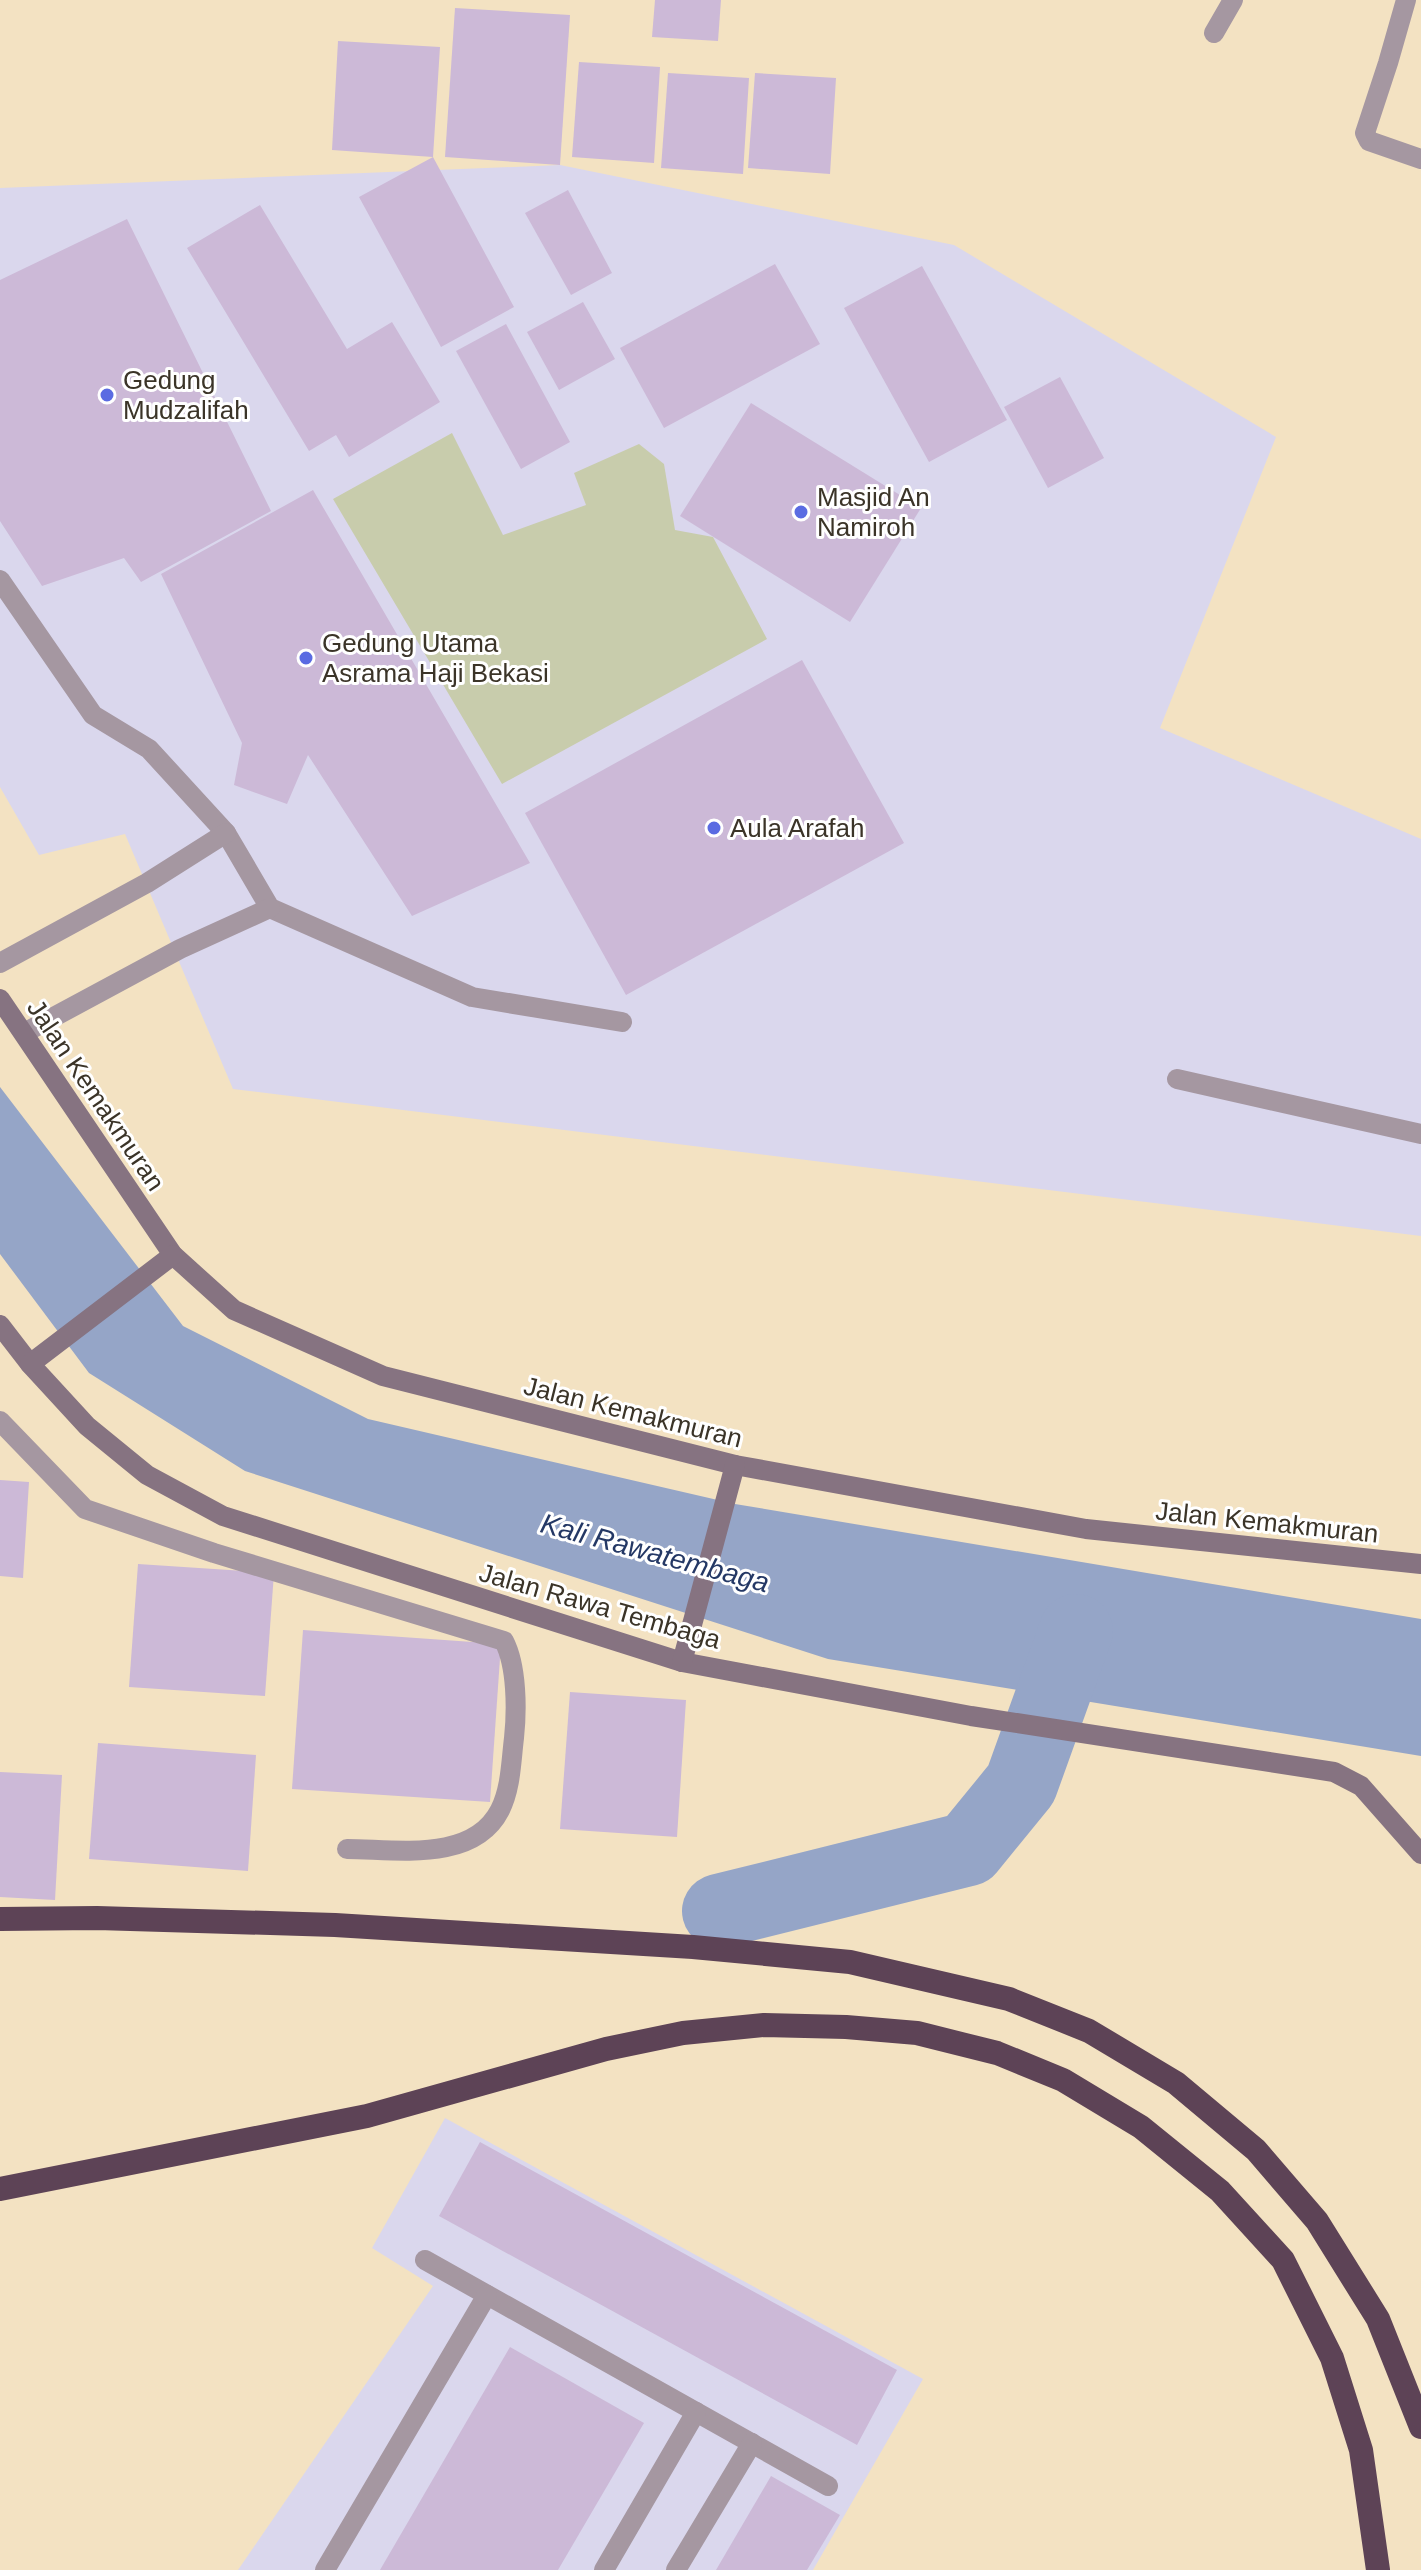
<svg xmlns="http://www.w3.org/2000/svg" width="1421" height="2570" font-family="Arial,sans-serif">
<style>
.commercial{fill:#dad7ed}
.green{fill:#c8ccac}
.water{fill:#95a5c7}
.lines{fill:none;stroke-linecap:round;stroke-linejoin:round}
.river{stroke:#95a5c7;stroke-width:74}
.building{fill:#ccb9d7}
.lane{stroke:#a597a1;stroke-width:20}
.street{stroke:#a597a1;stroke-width:20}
.secondary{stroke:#867381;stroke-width:20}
.highway{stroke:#5d4356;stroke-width:24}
.poi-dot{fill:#5a6be2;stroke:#fff;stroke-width:3}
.labels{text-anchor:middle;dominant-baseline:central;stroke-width:6;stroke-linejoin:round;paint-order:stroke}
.poi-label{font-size:26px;fill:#3b3428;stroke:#fff;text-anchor:start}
.street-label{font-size:26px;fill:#3b3428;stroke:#fff}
.water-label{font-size:28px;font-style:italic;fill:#243865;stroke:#fff}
</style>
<rect width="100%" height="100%" fill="#f3e2c2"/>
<g class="commercial">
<path d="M560,165l394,80 322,192 -116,291 261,111v397l-1188,-147 -108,-255 -86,21 -39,-68v-599z"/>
<path d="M445,2118l478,261 -110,191h-575l195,-284 -61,-38z"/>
</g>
<path class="green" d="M452,433l51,102 83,-30 -12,-32 65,-29 25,20 11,66 38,7 54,102 -265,145 -169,-285z"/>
<path class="water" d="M0,1087l183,239 185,93 367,85 686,115v137l-593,-97 -583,-188 -156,-98 -89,-119z"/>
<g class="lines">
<path class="river" d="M719,1911l249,-62 53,-65 55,-153"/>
</g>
<g class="building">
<path d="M655,0h66l-3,41 -66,-4z"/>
<path d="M455,8l115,7 -10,150 -115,-8z"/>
<path d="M338,41l102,6 -7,110 81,150 -73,40 -82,-150 74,-40 -101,-7z"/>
<path d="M579,62l81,5 -6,96 -82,-6z"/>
<path d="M668,73l81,5 -6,96 -82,-6z"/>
<path d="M755,73l81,5 -6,96 -82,-6z"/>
<path d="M568,190l44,83 -41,22 -46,-82z"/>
<path d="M260,205l87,144 45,-27 48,80 -91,55 -13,-22 -27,16 -122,-203z"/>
<path d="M127,219l144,292 -130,71 -17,-24 -82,28 -42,-65v-241z"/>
<path d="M775,264l45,80 -156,84 -44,-80z"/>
<path d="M922,266l85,154 -78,42 -85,-154z"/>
<path d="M583,302l32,57 -56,31 -32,-58z"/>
<path d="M506,324l64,118 -49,27 -65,-118z"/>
<path d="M1060,377l44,81 -56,30 -44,-81z"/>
<path d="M751,403l170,105 -71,114 -170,-106z"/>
<path d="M313,490l217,373 -118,53 -104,-161 -21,49 -53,-19 8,-42 -81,-169z"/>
<path d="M802,660l102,183 -278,152 -101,-182z"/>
<path d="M0,1480l29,2 -6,96 -23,-2z"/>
<path d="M138,1564l136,9 -9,123 -136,-9z"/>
<path d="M303,1630l198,14 -11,158 -198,-13z"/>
<path d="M570,1692l116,8 -9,137 -117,-8z"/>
<path d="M98,1743l158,12 -8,116 -159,-12z"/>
<path d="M0,1772l62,3 -7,125 -55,-3z"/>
<path d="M480,2142l417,228 -40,75 -418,-229z"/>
<path d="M510,2347l134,76 -86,147h-178z"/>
<path d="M771,2476l69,39 -33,55h-91z"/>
</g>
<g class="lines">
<g class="lane">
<path d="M0,580l93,135 56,34 77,84 44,75 202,89 150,25"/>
<path d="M0,963l147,-80 79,-50"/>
<path d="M24,1033l156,-84 90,-41"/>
<path d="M1177,1079l244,55"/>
<path d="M0,1421l85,88 129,44 290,88c13,25 13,69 10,97 -3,24 -3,50 -14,72 -27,53 -104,39 -153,39"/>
<path d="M425,2260l403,226"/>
<path d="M325,2570l162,-275"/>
<path d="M604,2570l92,-158"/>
<path d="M676,2570l76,-127"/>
</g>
<g class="street">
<path d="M1406,0l-18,63 -23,70 4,8 52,18"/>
<path d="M1214,33l19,-33"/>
</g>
<g class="secondary">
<path d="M0,999l173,256 61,55 149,66 352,89 351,64 335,35"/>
<path d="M0,1325l30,39 57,62 60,49 76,41 459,146 289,54 363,56 27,14 60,68"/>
<path d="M30,1364l143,-109"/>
<path d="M682,1662l53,-197"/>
</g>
<g class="highway">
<path d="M0,1919l97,-1 238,7 358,22 157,15 159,37 80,32 87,52 80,67 61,71 61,98 43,108"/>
<path d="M0,2189l367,-73 239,-67 77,-16 81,-8 82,2 71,6 80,20 66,27 78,47 79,64 63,69 49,98 29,92 17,120"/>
</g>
</g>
<g class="poi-dot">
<circle cx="107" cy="395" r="8"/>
<circle cx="801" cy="512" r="8"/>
<circle cx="306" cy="658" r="8"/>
<circle cx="714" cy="828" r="8"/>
</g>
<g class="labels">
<g class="poi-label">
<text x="123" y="380">Gedung<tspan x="123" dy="30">Mudzalifah</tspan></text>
<text x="817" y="497">Masjid An<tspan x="817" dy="30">Namiroh</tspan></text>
<text x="322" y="643">Gedung Utama<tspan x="322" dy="30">Asrama Haji Bekasi</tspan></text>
<text x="730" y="828">Aula Arafah</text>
</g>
<g class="street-label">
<text transform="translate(96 1095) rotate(56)">Jalan Kemakmuran</text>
<text transform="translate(633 1412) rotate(14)">Jalan Kemakmuran</text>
<text transform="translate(1267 1522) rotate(6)">Jalan Kemakmuran</text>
<text transform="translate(600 1606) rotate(16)">Jalan Rawa Tembaga</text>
</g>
<g class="water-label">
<text transform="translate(655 1553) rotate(15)">Kali Rawatembaga</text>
</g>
</g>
</svg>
